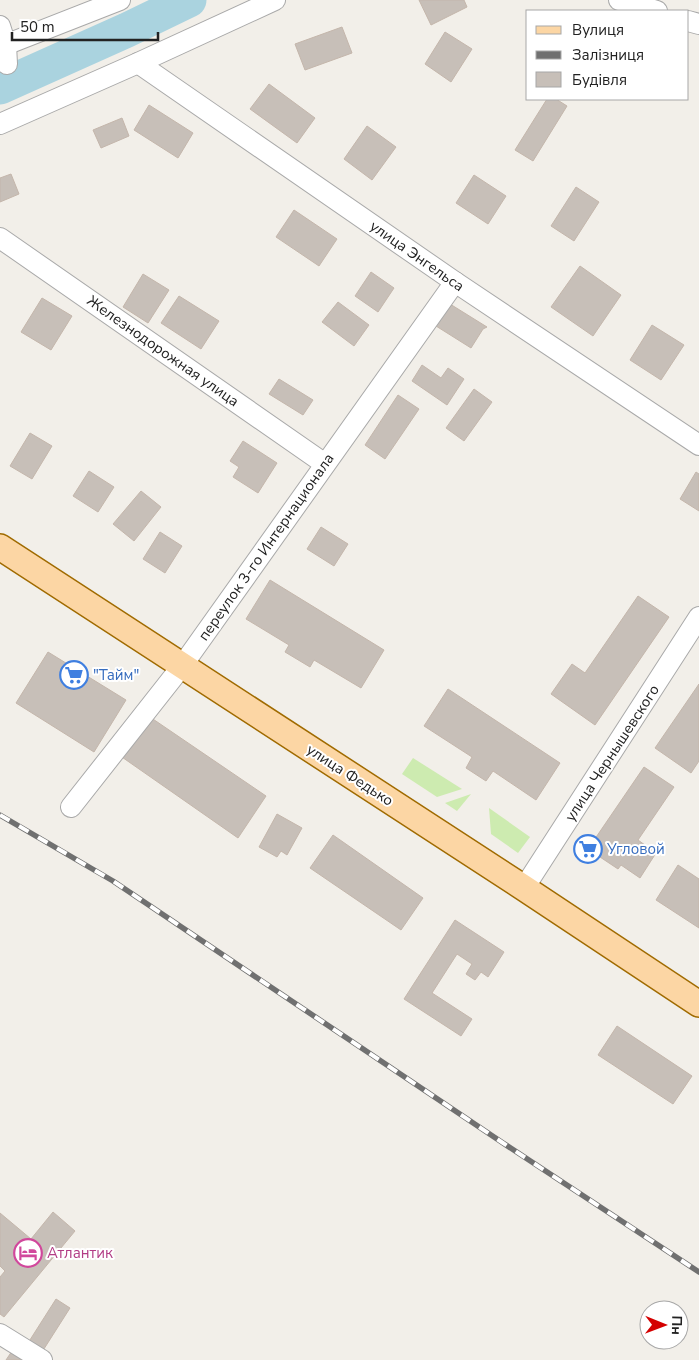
<svg xmlns="http://www.w3.org/2000/svg" width="699" height="1360" font-family="'Nunito Sans',sans-serif">
<style>
.grass{fill:#cdebb0}
.lines{fill:none;stroke-linecap:round;stroke-linejoin:round}
.river{stroke:#aad3df;stroke-width:35}
.building{fill:#c7bfb8;stroke:#c4b6ab}
.minor-casing{stroke:#a9a9a9;stroke-width:22}
.major-casing{stroke:#a06b00;stroke-width:28}
.minor{stroke:#fff;stroke-width:20}
.major{stroke:#fcd6a4;stroke-width:25}
.rail-casing{stroke:#707070;stroke-width:5.5}
.rail{stroke:#fff;stroke-width:4;stroke-dasharray:11;stroke-linecap:butt}
.labels{text-anchor:middle;dominant-baseline:central;stroke-width:4;stroke-linejoin:round;paint-order:stroke}
.street-label{font-size:15px;fill:#222;stroke:#fff}
.shop-label{font-size:15px;fill:#366cbe;stroke:#fff;text-anchor:start}
.hotel-label{font-size:15px;fill:#b23c85;stroke:#fff;text-anchor:start}
</style>
<rect width="100%" height="100%" fill="#f2efe9"/>
<g class="grass">
<path d="M413,758l49,31 -25,8 -35,-23z"/>
<path d="M471,794l-14,17 -12,-8z"/>
<path d="M489,808l41,29 -12,16 -27,-19z"/>
</g>
<g class="lines">
<path class="river" d="M0,87l127,-57 62,-30"/>
</g>
<g class="building">
<path d="M419,0h45l3,7 -36,18z"/>
<path d="M342,27l10,26 -47,17 -10,-26z"/>
<path d="M445,32l27,17 -21,33 -26,-18z"/>
<path d="M269,84l46,34 -18,25 -47,-34z"/>
<path d="M547,99h9l11,7 -34,55 -18,-11z"/>
<path d="M149,105l44,28 -15,25 -44,-28z"/>
<path d="M122,118l7,18 -28,12 -8,-18z"/>
<path d="M367,126l29,21 -24,33 -28,-21z"/>
<path d="M11,174l8,20 -19,8v-24z"/>
<path d="M474,175l32,21 -18,28 -32,-21z"/>
<path d="M576,187l23,15 -25,39 -23,-15z"/>
<path d="M294,210l43,29 -18,27 -43,-29z"/>
<path d="M580,266l41,29 -28,41 -42,-29z"/>
<path d="M371,272l23,16 -16,24 -23,-16z"/>
<path d="M143,274l26,16 -21,33 -25,-16z"/>
<path d="M179,296l40,25 -18,28 -40,-26z"/>
<path d="M42,298l30,18 -21,34 -30,-18z"/>
<path d="M338,302l31,23 -15,21 -32,-24z"/>
<path d="M450,304l37,23 -4,2 -12,19 -35,-22z"/>
<path d="M652,325l32,20 -23,35 -31,-20z"/>
<path d="M422,365l19,13 7,-10 16,11 -17,26 -35,-24z"/>
<path d="M279,379l34,21 -10,15 -34,-21z"/>
<path d="M474,389l18,13 -28,39 -18,-13z"/>
<path d="M398,395l21,14 -34,50 -20,-14z"/>
<path d="M30,433l22,13 -20,33 -22,-13z"/>
<path d="M243,441l34,22 -19,30 -25,-16 6,-10 -9,-6z"/>
<path d="M89,471l25,16 -16,25 -25,-16z"/>
<path d="M696,472l3,2v37l-19,-12z"/>
<path d="M141,491l20,16 -27,34 -21,-17z"/>
<path d="M321,527l27,17 -14,22 -27,-17z"/>
<path d="M160,532l22,14 -17,27 -22,-14z"/>
<path d="M270,580l114,70 -23,38 -47,-28 -4,7 -25,-15 4,-7 -43,-26z"/>
<path d="M638,596l31,21 -74,108 -44,-31 21,-30 13,9z"/>
<path d="M48,652l78,48 -32,52 -78,-49z"/>
<path d="M699,684v77l-8,12 -36,-25z"/>
<path d="M448,689l112,74 -24,37 -43,-29 -7,10 -20,-13 6,-11 -48,-31z"/>
<path d="M147,715l119,81 -28,42 -119,-83z"/>
<path d="M644,767l30,20 -36,53 18,13 -16,25 -19,-13 -3,4 -30,-20z"/>
<path d="M277,814l25,14 -15,27 -6,-4 -4,6 -18,-10z"/>
<path d="M333,835l90,63 -22,32 -91,-62z"/>
<path d="M678,865l21,14v49l-43,-28z"/>
<path d="M455,920l49,32 -16,25 -7,-5 -6,8 -9,-6 6,-10 -15,-10 -25,39 40,26 -11,17 -57,-37z"/>
<path d="M617,1026l75,50 -19,28 -75,-49z"/>
<path d="M53,1212l22,19 -71,86 -4,-3v-37l5,-6 -5,-5v-53l31,26z"/>
<path d="M56,1299l14,9 -28,44 -14,-9z"/>
<path d="M12,1351l11,9h-17z"/>
</g>
<g class="lines">
<defs>
<g id="minor">
<path d="M619,0l38,11"/>
<path d="M688,21l11,3"/>
<path d="M0,26l6,19 1,19"/>
<path d="M0,47l120,-47"/>
<path d="M138,63l317,219 244,163"/>
<path d="M0,124l138,-61 137,-63"/>
<path d="M0,238l325,226"/>
<path d="M71,807l111,-141 273,-384"/>
<path d="M524,888l175,-271"/>
<path d="M0,1334l42,26"/>
</g>
<path id="major" d="M0,547l524,341 175,116"/>
</defs>
<use href="#minor" class="minor-casing"/>
<use href="#major" class="major-casing"/>
<use href="#minor" class="minor"/>
<use href="#major" class="major"/>
<defs>
<path id="rail" d="M0,815l113,66 390,262 196,129"/>
</defs>
<use href="#rail" class="rail-casing"/>
<use href="#rail" class="rail"/>
</g>
<defs>
<symbol id="supermarket-ring" viewBox="-11 -11 22 22"><circle r="9.5" fill="#fff" stroke="#3f7fe0" stroke-width="1.5"/><path d="M-6-5.5h2.5l.6 2H6L4.5 2H-2.5L-4.4-4H-6ZM-1.5 3.2a1.3 1.3 0 1 0 .1 0ZM3 3.2a1.3 1.3 0 1 0 .1 0Z" fill="#3f7fe0"/></symbol>
<symbol id="hotel-ring" viewBox="-11 -11 22 22"><circle r="9.5" fill="#fff" stroke="#d1479c" stroke-width="1.5"/><path d="M-6-4.5h1.5V1H6V5H4.5V3h-9V5H-6ZM-4 0a1.8 1.8 0 1 1 3.6 0ZM.5 0V-2.5h3Q6-2.5 6 0Z" fill="#d1479c"/></symbol>
</defs>
<g fill-rule="evenodd">
<use href="#supermarket-ring" x="58" y="659" width="32" height="32"/>
<use href="#supermarket-ring" x="572" y="833" width="32" height="32"/>
<use href="#hotel-ring" x="12" y="1237" width="32" height="32"/>
</g>
<g class="labels">
<g class="street-label">
<text transform="translate(417 256) rotate(35)">улица Энгельса</text>
<text transform="translate(163 351) rotate(35)">Железнодорожная улица</text>
<text transform="translate(266 547) rotate(-55)">переулок 3-го Интернационала</text>
<text transform="translate(612 753) rotate(-57)">улица Чернышевского</text>
<text transform="translate(350 775) rotate(33)">улица Федько</text>
</g>
<g class="shop-label">
<text x="93" y="675">"Тайм"</text>
<text x="607" y="849">Угловой</text>
</g>
<g class="hotel-label">
<text x="47" y="1253">Атлантик</text>
</g>
</g>
<rect x="526" y="10" width="162" height="90" fill="#ffffff" stroke="#a7a7a7"/>
<rect x="536" y="26" width="25" height="8" fill="#fcd6a4" stroke="#a7a7a7"/>
<text x="572" y="35" font-size="15" fill="#222222">Вулиця</text>
<rect x="536" y="51" width="25" height="8" fill="#707070" stroke="#a7a7a7"/>
<text x="572" y="60" font-size="15" fill="#222222">Залізниця</text>
<rect x="536" y="72" width="25" height="15" fill="#c7bfb8" stroke="#a7a7a7"/>
<text x="572" y="85" font-size="15" fill="#222222">Будівля</text>
<g transform="translate(664 1325) rotate(91)"><circle r="24" fill="#ffffff" stroke="#a7a7a7"/>
<path d="M0-4L9 19L0 12L-9 19Z" fill="#d40000"/>
<text y="-8" font-size="14" font-weight="bold" text-anchor="middle" fill="#222222">Пн</text>
</g>
<path d="M12 32v8h146v-8" fill="none" stroke="#222222" stroke-width="2.5"/>
<text x="20" y="32" font-size="15" fill="#222222" stroke="#ffffff" stroke-width="4" paint-order="stroke">50 m</text>
</svg>
